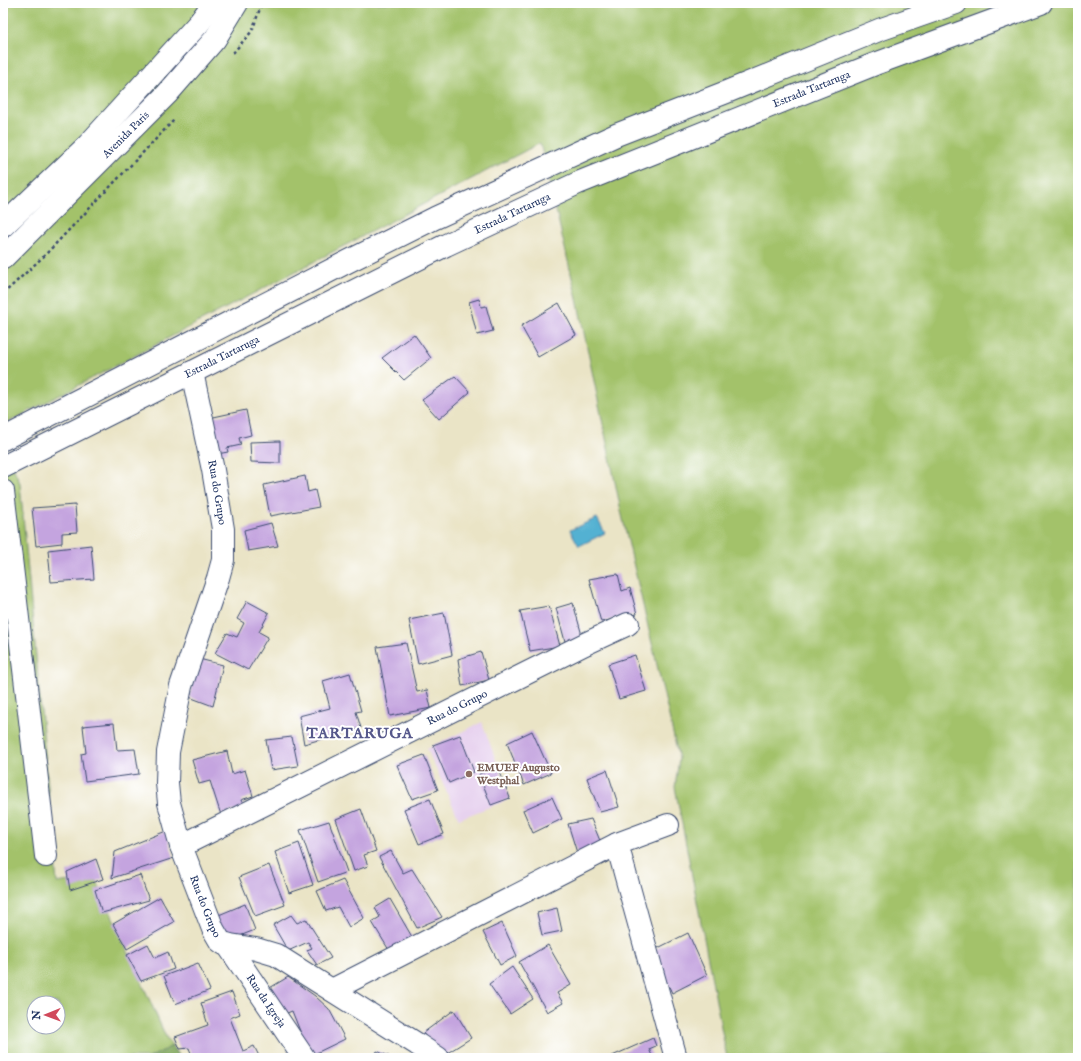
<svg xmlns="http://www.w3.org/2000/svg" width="1081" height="1061" font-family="'IM FELL English',serif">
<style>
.built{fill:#e7d2ef}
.green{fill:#a3c26a;stroke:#5f7864;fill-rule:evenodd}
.forest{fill:#82a85e;stroke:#4e6c5e}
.water{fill:#53b1d2;stroke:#377098}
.building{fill:#c4a4df}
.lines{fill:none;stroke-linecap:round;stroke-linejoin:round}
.minor-casing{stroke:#3a4a6e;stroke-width:24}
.tertiary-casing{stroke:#3a4a6e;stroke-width:24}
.path{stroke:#3a4a6e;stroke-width:2.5;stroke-dasharray:3 3;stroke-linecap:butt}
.minor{stroke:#fff;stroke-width:22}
.tertiary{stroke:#fff;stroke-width:22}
.education-dot{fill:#8d6e63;stroke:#fff;stroke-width:1.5}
.labels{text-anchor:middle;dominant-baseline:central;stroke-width:4;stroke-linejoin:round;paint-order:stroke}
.street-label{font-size:11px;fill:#1b2f5e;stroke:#fff}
.education-label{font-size:11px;font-weight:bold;fill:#785e54;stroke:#fff;text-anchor:start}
.district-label{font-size:15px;font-weight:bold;letter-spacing:1px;fill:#56588b;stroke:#fff}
</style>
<rect width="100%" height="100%" fill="#fff"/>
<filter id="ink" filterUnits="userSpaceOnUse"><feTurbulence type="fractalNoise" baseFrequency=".025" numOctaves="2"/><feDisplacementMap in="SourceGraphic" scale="8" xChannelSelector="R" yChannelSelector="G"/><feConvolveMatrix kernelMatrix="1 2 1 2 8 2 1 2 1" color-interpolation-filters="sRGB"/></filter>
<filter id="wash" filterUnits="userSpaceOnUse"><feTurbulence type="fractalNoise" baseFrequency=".012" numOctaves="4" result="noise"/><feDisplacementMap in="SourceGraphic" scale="16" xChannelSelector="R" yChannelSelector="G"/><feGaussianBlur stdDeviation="0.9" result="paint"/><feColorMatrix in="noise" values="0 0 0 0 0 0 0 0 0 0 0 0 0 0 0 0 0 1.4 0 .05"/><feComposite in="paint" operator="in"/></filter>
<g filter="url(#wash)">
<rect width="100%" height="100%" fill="#eae4c6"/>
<path class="built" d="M482,722l28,77 -51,20 -32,-70z"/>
<g class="green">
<path d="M3,3h1075v1055h-351l-52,-271 4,-28 -58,-248 -44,-212 -37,-156 -537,282z"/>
<path d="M3,444l17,39 37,400 38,-6 71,160 6,9 -23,12h-146zM34,1003h24v24h-24z"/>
</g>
<path class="forest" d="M172,1046l8,12h-31z"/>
<path class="water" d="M597,518l8,15 -26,13 -9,-16z"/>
<g id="blocks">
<g class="building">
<path d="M479,299l2,8 5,-1 7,25 -16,4 -8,-33z"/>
<path d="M559,303l17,32 -38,22 -17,-31z"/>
<path d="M414,334l17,24 -27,22 -22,-22z"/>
<path d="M455,376l15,16 -31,27 -17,-19z"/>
<path d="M246,410l5,25 -12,3 2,7 -14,3 1,4 -11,2 -8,-36z"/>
<path d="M280,441v22l-29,-1 -1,-20z"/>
<path d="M305,476l3,16 7,-2 4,17 -49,9 -6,-31z"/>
<path d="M75,505l2,27 -15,1v10l-26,3 -4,-38z"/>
<path d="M271,523l7,23 -30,5 -4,-21z"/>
<path d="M91,545l3,34 -43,3 -3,-32z"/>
<path d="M618,574l4,17 8,-3 7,26 -36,8 -12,-43z"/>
<path d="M247,601l22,12 -10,19 9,5 -20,33 -33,-17 12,-20 10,4 7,-14 -7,-4z"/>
<path d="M573,603l10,36 -17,6 -10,-37z"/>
<path d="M549,606l11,40 -30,5 -10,-40z"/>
<path d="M444,613l8,42 -34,9 -9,-44z"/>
<path d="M406,643l11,49 10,-2 4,18 -41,8 -13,-69z"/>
<path d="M481,652l8,28 -27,6 -4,-27z"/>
<path d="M635,655l11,36 -27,8 -11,-35z"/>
<path d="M199,659l24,6 -10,41 -24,-9z"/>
<path d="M350,673l11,38 -5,1 5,16 -57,16 -5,-28 31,-8 -7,-27z"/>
<path d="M114,723l3,27 18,-1 4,25 -54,7 -4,-27 5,-1 -3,-27z"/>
<path d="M532,731l19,42 -27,12 -17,-42z"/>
<path d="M460,735l14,37 -25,11 -16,-38z"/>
<path d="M292,737l6,29 -27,4 -5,-30z"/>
<path d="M227,751l5,23 13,-4 8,26 -12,4 3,8 -23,7 -11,-34 -11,3 -7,-24z"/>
<path d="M424,755l14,35 -26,9 -15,-34z"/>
<path d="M498,767l12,31 -19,7 -12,-31z"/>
<path d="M607,770l12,37 -19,5 -13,-34z"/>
<path d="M552,797l10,22 -29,14 -10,-23z"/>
<path d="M430,799l14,35 -25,10 -15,-35z"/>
<path d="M361,809l15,42 -12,4 4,11 -14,5 -18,-52z"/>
<path d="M591,819l12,29 -25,8 -10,-32z"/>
<path d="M329,821l18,51 -29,10 -18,-52z"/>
<path d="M166,831l8,27 -62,20 3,-26z"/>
<path d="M299,843l14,42 -24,8 -14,-41z"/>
<path d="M391,851l12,22 9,-4 30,48 -25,11 -38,-71z"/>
<path d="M96,859l7,20 -33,11 -3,-18z"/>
<path d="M269,865l16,40 -30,11 -16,-39z"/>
<path d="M140,875l9,25 -47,13 -7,-23z"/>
<path d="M343,880l21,38 -15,9 -11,-20 -12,4 -9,-20z"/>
<path d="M160,897l14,25 -47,27 -14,-25z"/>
<path d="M390,899l25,43 -23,13 -20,-33 8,-5 -5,-9z"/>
<path d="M245,904l10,26 -31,12 -10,-25z"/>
<path d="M557,908l5,23 -20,4 -5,-22z"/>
<path d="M291,915l6,8 9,-4 25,39 -14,7 -10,-15 5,-2 -4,-6 -20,9 -15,-26z"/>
<path d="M502,923l15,33 -17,9 -17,-33z"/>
<path d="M688,933l19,42 -35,18 -20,-42z"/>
<path d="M148,944l7,14 13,-6 6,17 -33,12 -14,-26z"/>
<path d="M548,945l23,40 -14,8 6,10 -16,9 -28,-50z"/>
<path d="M198,963l12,27 -35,14 -11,-28z"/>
<path d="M512,967l21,32 -23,15 -21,-30z"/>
<path d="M288,977l27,19 14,13 16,30 -35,17 -18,-45 -10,4 -14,-26z"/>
<path d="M232,992l8,22 -10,4 13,33 11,-5 6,12h-67l-4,-10 -9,1 -5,-12 33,-12 -7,-22z"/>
<path d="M454,1010l17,28 -30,19 -18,-24z"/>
<path d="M653,1038l3,8 -7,3 4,9h-42l-1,-1z"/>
<path d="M377,1051l16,7h-19z"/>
</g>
</g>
</g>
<g filter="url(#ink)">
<use href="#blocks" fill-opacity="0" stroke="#3a4a6e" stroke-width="1"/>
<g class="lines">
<defs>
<g id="minor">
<path id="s1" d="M192,372l21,98 10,59v31l-5,18 -37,108 -13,66 -1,31 2,20 12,43 32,83 7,12 4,3 32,5 20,6 141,89 21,14"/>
<path d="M3,491l43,365"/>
<path d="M617,844l59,214"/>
<path id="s2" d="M181,846l404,-202 43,-20"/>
<path id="s3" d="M227,944l77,114"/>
<path d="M332,990l285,-146 51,-19"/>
</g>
<g id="tertiary">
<path d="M3,226l84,-80 112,-123 15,-20"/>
<path id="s4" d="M3,258l164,-164 48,-55 22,-36"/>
<path d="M3,439l346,-178 86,-43 181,-83 108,-42 155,-63 77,-27"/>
<path id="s5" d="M3,467l443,-222 132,-62 297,-119 166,-61"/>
</g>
</defs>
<use href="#minor" class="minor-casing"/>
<use href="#tertiary" class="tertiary-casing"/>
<g class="path">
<path d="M233,53l19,-22 10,-28"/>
<path d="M3,294l42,-39 129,-135"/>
</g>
<use href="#minor" class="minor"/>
<use href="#tertiary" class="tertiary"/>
</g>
</g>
<circle class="education-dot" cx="469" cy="774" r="4"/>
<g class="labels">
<g class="street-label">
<text stroke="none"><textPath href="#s5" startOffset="893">Estrada Tartaruga</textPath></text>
<text stroke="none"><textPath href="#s4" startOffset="174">Avenida Paris</textPath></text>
<text stroke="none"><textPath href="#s5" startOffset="569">Estrada Tartaruga</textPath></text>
<text stroke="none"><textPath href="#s5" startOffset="245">Estrada Tartaruga</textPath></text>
<text stroke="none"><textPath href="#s1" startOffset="123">Rua do Grupo</textPath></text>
<text stroke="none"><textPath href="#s2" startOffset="309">Rua do Grupo</textPath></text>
<text stroke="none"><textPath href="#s1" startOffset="552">Rua do Grupo</textPath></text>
<text stroke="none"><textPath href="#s3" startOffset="69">Rua da Igreja</textPath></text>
</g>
<g class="education-label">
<text x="477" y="768">EMUEF Augusto<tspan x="477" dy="13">Westphal</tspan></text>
</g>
<g class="district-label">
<text x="360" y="733">TARTARUGA</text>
</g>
</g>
<rect width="1081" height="1061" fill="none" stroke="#fff" stroke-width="16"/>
<g transform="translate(46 1015) rotate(269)"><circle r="19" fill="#ffffff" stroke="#a4acbf"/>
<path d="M0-3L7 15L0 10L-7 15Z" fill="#d1495b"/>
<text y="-6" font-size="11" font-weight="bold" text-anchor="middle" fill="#1b2f5e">N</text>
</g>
</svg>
